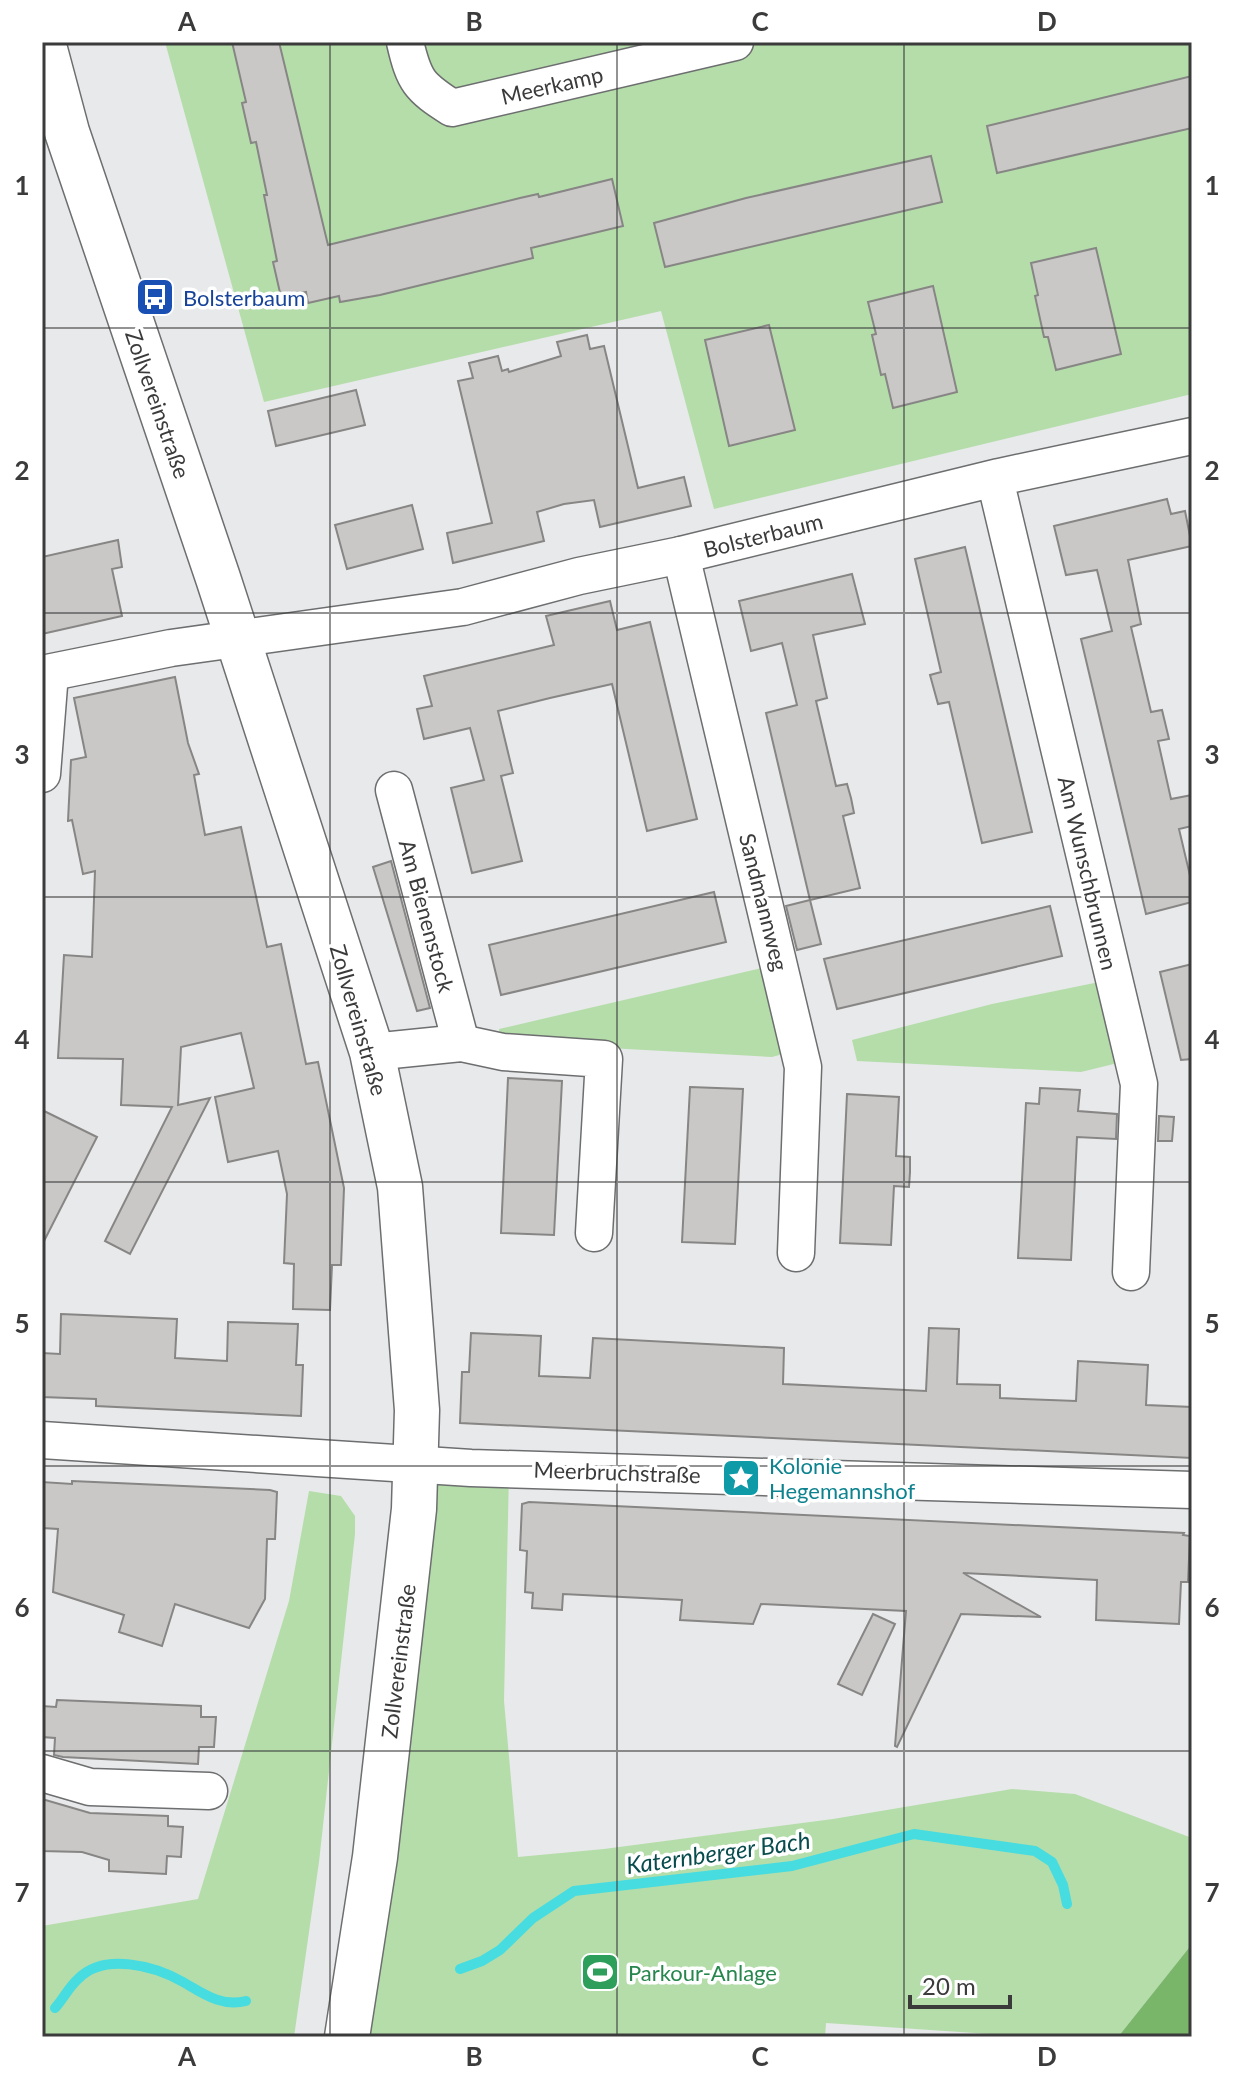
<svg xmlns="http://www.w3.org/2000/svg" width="1234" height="2079" font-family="Lato,sans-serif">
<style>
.green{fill:#b4ddaa}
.forest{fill:#79b66a}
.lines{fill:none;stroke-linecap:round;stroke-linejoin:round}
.stream{stroke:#46dce0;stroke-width:10}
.building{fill:#c9c8c7;stroke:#878685;stroke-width:2}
.minor-casing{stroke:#6d6e6f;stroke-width:39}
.secondary-casing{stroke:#6d6e6f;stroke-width:47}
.minor{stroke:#fff;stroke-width:36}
.secondary{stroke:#fff;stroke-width:44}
.grid{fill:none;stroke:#3b3b3b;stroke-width:2;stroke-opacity:0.55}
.labels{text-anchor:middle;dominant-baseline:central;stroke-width:7;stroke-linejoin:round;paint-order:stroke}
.street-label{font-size:22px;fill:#3b3b3b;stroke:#fff}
.transit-label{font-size:22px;fill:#164399;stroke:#fff;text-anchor:start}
.culture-label{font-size:22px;fill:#0d838f;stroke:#fff;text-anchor:start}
.leisure-label{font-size:22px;fill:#27864d;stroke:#fff;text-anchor:start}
.water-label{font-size:24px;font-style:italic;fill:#094c4e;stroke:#fff}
.neatline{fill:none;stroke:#3b3b3b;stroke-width:3}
.grid-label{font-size:26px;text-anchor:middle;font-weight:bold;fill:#3b3b3b}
</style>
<rect width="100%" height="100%" fill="#e8e9ea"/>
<g class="green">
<path d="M165,42h1027v352l-478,115 -53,-198 -397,91z"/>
<path d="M770,966l20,86 -18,5 -271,-15 -2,-13z"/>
<path d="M1109,980l17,81 -45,11 -224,-11 -5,-21 140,-36z"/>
<path d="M418,1465l91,7 -5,229 14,156 86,-8 229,-30 179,-30 63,5 117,44v106l-74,93h-113v-2l-179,-12 -1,14h-473z"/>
<path d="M309,1491l32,5 14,20v18l-36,328 -25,175h-252v-111l156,-27 91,-298z"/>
</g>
<path class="forest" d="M1192,1944v93h-74z"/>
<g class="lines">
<g class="stream">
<path d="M460,1969l22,-8 18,-11 33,-32 41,-27 218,-25 122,-32 121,17 17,11 11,23 4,19"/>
<path d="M55,2008c8,-9 14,-21 23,-29 26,-27 77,-13 105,3 21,12 38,25 63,19"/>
</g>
</g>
<g class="building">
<path d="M232,42h47l49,203 192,-47 18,-4 1,3 73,-18 11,47 -92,22 2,10 -153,37 -40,7 -1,-6 -31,7 -2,-11 -25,5 -8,-35 4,-1 -13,-66h3l-11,-53 -5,1 -9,-40 4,-1z"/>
<path d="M1192,76v52l-195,45 -10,-47z"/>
<path d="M931,156l11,46 -277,65 -11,-44 92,-25z"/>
<path d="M1096,248l25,106 -65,16 -8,-33h-4l-9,-41 3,-1 -7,-32z"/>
<path d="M933,286l24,106 -64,16 -8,-34 -4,1 -9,-40 4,-1 -8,-32z"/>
<path d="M769,325l26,105 -66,16 -24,-106z"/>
<path d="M587,335l3,14 14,-3 34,142 46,-11 7,29 -91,21 -6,-27 -30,4 -27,8 7,29 -91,22 -6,-30 45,-10 -34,-142 15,-3 -4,-15 29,-7 4,15 6,-2 1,3 52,-16 -4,-14z"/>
<path d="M356,390l9,35 -89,21 -8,-35z"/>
<path d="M1167,499l4,15 14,-3 7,35 -64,14 13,64 -10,3 20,85 11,-2 7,29 -11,2 13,58 21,-4v31l-13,3 13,55v18l-46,12 -65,-275 31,-8 -15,-61 -31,5 -12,-49z"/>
<path d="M412,505l11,44 -76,20 -12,-44z"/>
<path d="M118,540l4,27 -10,2 10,47 -80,18v-77z"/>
<path d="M965,547l67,285 -50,11 -33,-141 -11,2 -8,-29 11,-3 -26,-113z"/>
<path d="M852,574l13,50 -52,11 14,63 -11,3 20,85 11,-2 4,14 3,15 -11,3 17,72 -50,12 -44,-187 31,-8 -15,-62 -31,8 -12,-50z"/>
<path d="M610,601l7,29 33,-8 47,197 -50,12 -35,-147 -62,14 -52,13 15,62 -12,3 21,85 -50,12 -21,-85 33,-8 -14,-52 -46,11 -7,-30 15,-3 -8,-30 130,-31 -8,-29z"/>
<path d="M175,677l13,66 11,31 -5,1 11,60 36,-8 26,120 14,-3 25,120 12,-2 26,126 -3,77h-9l-2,45 -37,-1 1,-45 -10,-1 3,-69 -9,-43 -50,11 -13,-65 39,-9 -13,-55 -60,14 -3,58 32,-7 -80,156 -25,-13 67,-134 -51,-2 2,-46 -65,-1 6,-103 28,2 3,-86 -12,3 -11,-54 -4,1 3,-61 15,-3 -12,-59z"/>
<path d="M391,861l39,147 -13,3 -44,-144z"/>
<path d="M714,892l12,50 -225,53 -12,-50z"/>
<path d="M810,900l11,44 -24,6 -11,-44z"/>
<path d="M1050,906l12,50 -225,53 -13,-50z"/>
<path d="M1192,964v95l-11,1 -21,-88z"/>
<path d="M508,1078l54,3 -8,154 -53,-2z"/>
<path d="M690,1087l53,2 -8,155 -53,-2z"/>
<path d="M1040,1088l40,2 -2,21 39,3 -1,25 -39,-2 -6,123 -53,-2 8,-155 13,1z"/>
<path d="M847,1094l52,3 -3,59 14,1v15l-1,15 -15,-1 -3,59 -51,-2z"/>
<path d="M42,1110l55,27 -55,108z"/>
<path d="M1159,1116l15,1 -2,24h-14z"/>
<path d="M61,1314l116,5 -2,39 52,3 1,-39 70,2 -2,41h7l-2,51 -205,-10v-7l-54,-2v-44l18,1z"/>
<path d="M929,1328l30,1 -2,55 43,1v13l76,3 2,-40 70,4 -2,40 46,2v51l-732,-35 2,-51h7l2,-39 70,3 -2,40 51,2 3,-40 191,10 -1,36 143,7z"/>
<path d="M72,1481l198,9 7,2 -2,47h-8l-2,60 -16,29 -74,-24 -13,42 -43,-14 5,-17 -71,-23 5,-63 -16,-1v-46l30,2z"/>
<path d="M529,1502l655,31 -1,2 7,1 -2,46h-7l-2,42 -83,-4 1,-40 -134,-7 78,44 -80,-3 -64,133 -2,-1 11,-135 -145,-7 -8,20 -73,-4 2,-20 -119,-6 -1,16 -30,-2 1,-15 -8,-1 2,-41 -7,-1 2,-46z"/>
<path d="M873,1614l22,10 -33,71 -24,-11z"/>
<path d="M57,1700l144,6v11h15l-2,30h-15l-1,17 -135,-7 -9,-2 1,-17 -13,-1v-31l14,1z"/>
<path d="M42,1799l48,14 78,3v10l15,1 -2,30 -14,-1 -1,18 -57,-3v-11l-27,-8 -40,-1z"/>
</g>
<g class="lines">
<defs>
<g id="minor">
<path d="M405,42c9,39 14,45 47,66l283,-66"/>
<path d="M995,479l144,605 -8,188"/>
<path d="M681,555l122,512 -7,186"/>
<path d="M42,674l129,-26 292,-41 116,-31 102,-21 318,-78 193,-41"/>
<path d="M42,774l8,-101"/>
<path d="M394,790l67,253"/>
<path d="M372,1052l89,-9 42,9 101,7 -10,174"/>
<path d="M42,1440l429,28 721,22"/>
<path d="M42,1773l48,14 119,4"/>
</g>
<path id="secondary" d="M43,42l24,90 151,446 154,474 28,135 17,223 -3,99 -39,348 -28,180"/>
</defs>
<use href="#minor" class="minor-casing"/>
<use href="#secondary" class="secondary-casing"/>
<use href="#minor" class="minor"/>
<use href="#secondary" class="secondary"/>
</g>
<path class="grid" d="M330,42v1995M617,42v1995M904,42v1995M42,328h1150M42,613h1150M42,897h1150M42,1182h1150M42,1466h1150M42,1751h1150"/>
<defs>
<symbol id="bus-square" viewBox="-11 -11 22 22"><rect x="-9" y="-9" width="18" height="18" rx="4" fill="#1a4fb4" stroke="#fff"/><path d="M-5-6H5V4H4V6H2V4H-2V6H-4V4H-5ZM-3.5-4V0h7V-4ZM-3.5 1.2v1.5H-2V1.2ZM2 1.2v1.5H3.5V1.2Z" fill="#fff"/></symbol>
<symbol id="sight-square" viewBox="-11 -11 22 22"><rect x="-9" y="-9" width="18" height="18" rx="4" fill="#0f9aa8" stroke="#fff"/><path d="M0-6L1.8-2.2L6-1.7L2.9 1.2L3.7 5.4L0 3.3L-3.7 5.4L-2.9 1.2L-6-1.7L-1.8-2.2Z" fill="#fff"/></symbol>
<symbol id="stadium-square" viewBox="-11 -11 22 22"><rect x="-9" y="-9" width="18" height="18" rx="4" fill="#2e9e5b" stroke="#fff"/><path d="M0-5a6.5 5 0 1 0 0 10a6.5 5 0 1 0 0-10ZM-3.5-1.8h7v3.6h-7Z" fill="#fff"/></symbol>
</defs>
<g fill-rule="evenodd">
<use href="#bus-square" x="133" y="275" width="44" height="44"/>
<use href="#sight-square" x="719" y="1456" width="44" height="44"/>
<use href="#stadium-square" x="578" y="1950" width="44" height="44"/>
</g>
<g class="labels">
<g class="street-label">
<text transform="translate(552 85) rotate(-13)">Meerkamp</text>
<text transform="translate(158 404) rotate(71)">Zollvereinstraße</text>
<text transform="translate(763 535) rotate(-14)">Bolsterbaum</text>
<text transform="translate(1088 873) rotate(77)">Am Wunschbrunnen</text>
<text transform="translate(764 902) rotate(76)">Sandmannweg</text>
<text transform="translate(427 916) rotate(75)">Am Bienenstock</text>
<text transform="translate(359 1020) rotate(74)">Zollvereinstraße</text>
<text transform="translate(617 1472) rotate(2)">Meerbruchstraße</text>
<text transform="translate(398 1661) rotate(-83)">Zollvereinstraße</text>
</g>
<g class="transit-label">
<text x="183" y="297">Bolsterbaum</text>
</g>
<g class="culture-label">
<text x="769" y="1465">Kolonie<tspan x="769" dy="25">Hegemannshof</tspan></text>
</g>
<g class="leisure-label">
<text x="628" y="1972">Parkour-Anlage</text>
</g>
<g class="water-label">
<text transform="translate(718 1852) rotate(-8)">Katernberger Bach</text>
</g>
</g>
<rect width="1234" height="2079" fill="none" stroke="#ffffff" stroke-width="88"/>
<path d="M910 1995v12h100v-12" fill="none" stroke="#3b3b3b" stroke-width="4"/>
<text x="922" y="1995" font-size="24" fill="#3b3b3b" stroke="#ffffff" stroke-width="6" paint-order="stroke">20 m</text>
<rect x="44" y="44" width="1146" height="1991" class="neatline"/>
<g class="grid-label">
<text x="187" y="31">A</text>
<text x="474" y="31">B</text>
<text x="760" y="31">C</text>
<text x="1047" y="31">D</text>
<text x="22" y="195">1</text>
<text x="1212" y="195">1</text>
<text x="22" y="480">2</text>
<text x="1212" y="480">2</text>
<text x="22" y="764">3</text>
<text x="1212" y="764">3</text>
<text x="22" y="1049">4</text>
<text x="1212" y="1049">4</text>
<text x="22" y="1333">5</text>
<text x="1212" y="1333">5</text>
<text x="22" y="1617">6</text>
<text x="1212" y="1617">6</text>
<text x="22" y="1902">7</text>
<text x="1212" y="1902">7</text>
<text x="187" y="2066">A</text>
<text x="474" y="2066">B</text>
<text x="760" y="2066">C</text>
<text x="1047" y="2066">D</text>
</g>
</svg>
